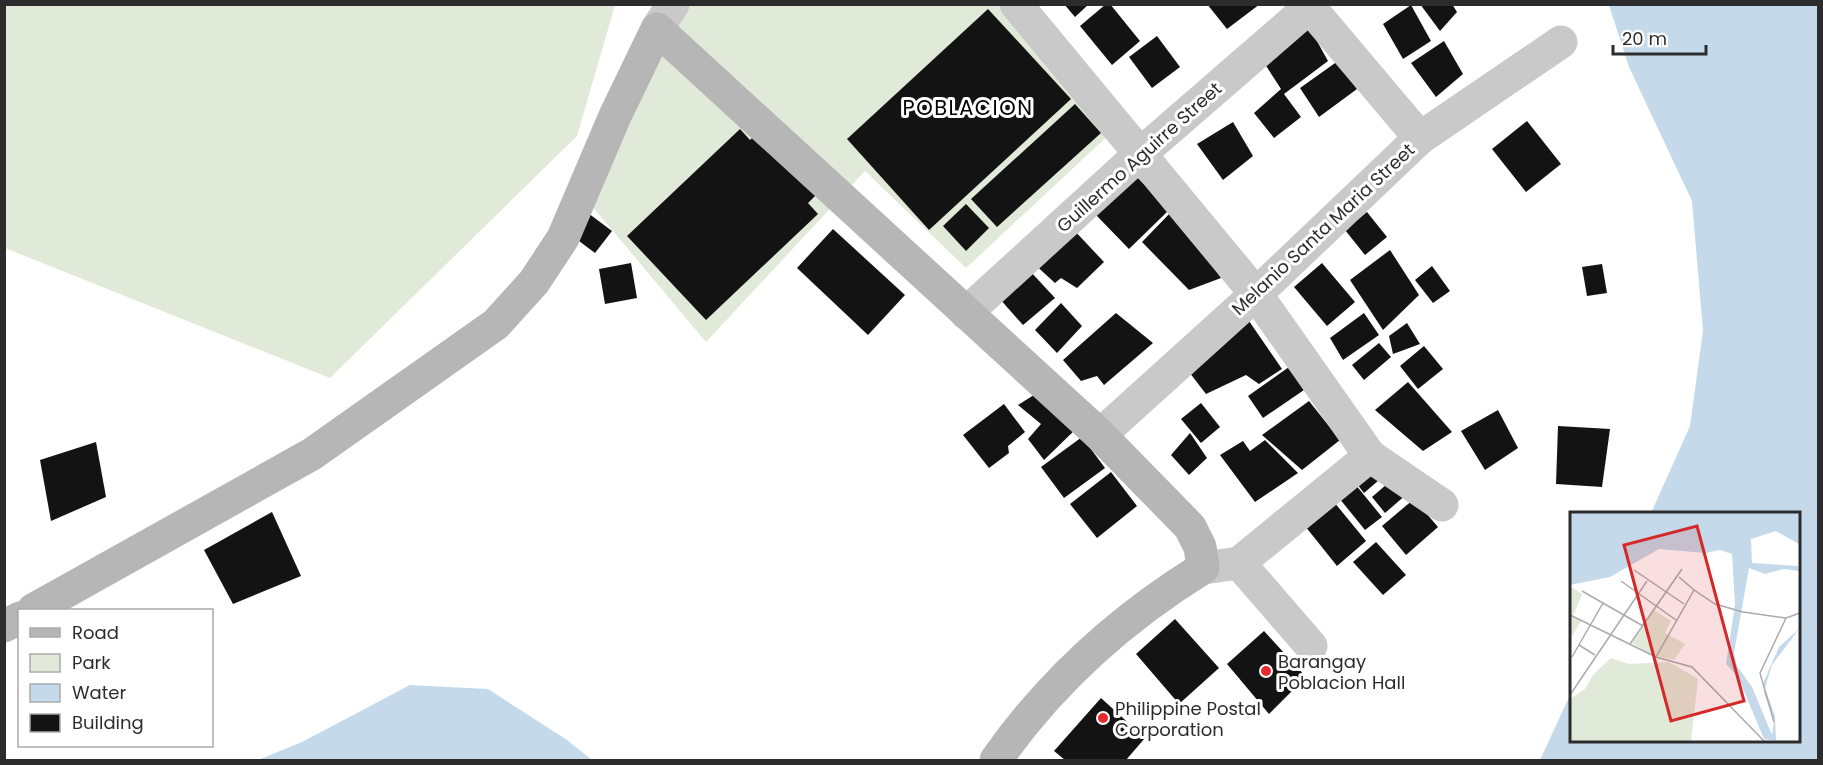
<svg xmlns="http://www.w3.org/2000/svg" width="1823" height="765" font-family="Poppins,sans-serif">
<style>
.green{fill:#e1ead8}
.water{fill:#c4daea}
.building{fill:#131313}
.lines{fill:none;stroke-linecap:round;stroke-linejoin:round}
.minor{stroke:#c9c9c9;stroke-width:33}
.tertiary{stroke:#c9c9c9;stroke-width:33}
.secondary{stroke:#b6b6b6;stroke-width:33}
.poi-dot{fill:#e62a2f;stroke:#fff;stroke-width:2}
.labels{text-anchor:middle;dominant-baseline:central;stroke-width:6;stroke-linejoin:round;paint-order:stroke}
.street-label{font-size:18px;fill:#2c2c2c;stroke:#fff}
.poi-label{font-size:18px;fill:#2c2c2c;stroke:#fff;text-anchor:start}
.quarter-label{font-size:21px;letter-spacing:1.5px;fill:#000;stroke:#fff}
.inset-road{fill:none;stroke:#ababab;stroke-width:1.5}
.view{fill:#d62828;fill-opacity:0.15;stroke:#d62828;stroke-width:3}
.inset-edge{fill:none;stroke:#2c2c2c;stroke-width:3}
</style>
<rect width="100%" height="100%" fill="#fff"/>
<g class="green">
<path d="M4,5l1,-1 610,1 -38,131 -247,242 -325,-130z"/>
<path d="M680,5h328l106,125 -148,138 -101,-97 -159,171 -125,-149z"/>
</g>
<g class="water">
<path d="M1609,5h209v755h-278l31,-67v47h227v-227h-147l39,-87 13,-95 -11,-130 -63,-134z"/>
<path d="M410,685l78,4 79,51 25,20h-334l44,-18z"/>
</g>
<g class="building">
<path d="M1064,4h25l-14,13z"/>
<path d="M1106,4h4l30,37 -28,24 -32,-39z"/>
<path d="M1207,4h53l-33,25z"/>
<path d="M1420,4h32l5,8 -17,19z"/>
<path d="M1411,5l20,36 -28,18 -20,-35z"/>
<path d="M988,9l83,90 -142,131 -82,-91z"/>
<path d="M1307,23l21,38 -44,33 17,23 -27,21 -20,-25 27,-24 -20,-31z"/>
<path d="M1157,36l23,31 -28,21 -23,-31z"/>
<path d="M1444,41l19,33 -27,23 -25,-34z"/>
<path d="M1338,61l19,28 -38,28 -19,-29z"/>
<path d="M1075,104l26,29 -104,94 -26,-28z"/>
<path d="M1527,121l34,43 -35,28 -34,-43z"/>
<path d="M1233,122l20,34 -30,24 -26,-36z"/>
<path d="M763,128l58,62 -13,13 10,11 -112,106 -79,-84 113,-107 10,11z"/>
<path d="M1136,176l33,34 -40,39 -33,-34z"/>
<path d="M966,204l23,24 -23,23 -23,-25z"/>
<path d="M1174,209l47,69 -32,12 -47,-48z"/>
<path d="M1367,212l20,25 -22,18 -20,-25z"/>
<path d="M588,213l24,18 -17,22 -24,-18z"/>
<path d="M1072,228l32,34 -27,26 -16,-10 -6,5 -24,-22z"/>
<path d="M833,229l72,66 -37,40 -71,-67z"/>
<path d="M1390,250l29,45 -36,35 -33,-50z"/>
<path d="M631,263l6,35 -32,6 -6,-35z"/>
<path d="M1322,263l33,39 -28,24 -33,-39z"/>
<path d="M1602,264l5,29 -20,3 -5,-29z"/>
<path d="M1432,266l18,25 -17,12 -18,-23z"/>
<path d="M1030,271l25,27 -32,27 -24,-27z"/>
<path d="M1061,303l21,23 -25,27 -22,-23z"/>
<path d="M1116,313l37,30 -49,42 -7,-9 -16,5 -18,-21z"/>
<path d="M1364,313l15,22 -36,25 -13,-22z"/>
<path d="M1249,321l33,48 -23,15 -13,-9 -40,19 -20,-26z"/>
<path d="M1407,323l13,21 -27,10 -4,-18z"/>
<path d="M1379,343l12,14 -27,23 -12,-15z"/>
<path d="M1424,346l19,23 -25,20 -18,-23z"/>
<path d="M1289,367l15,23 -41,28 -15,-22z"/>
<path d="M1408,382l44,50 -29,19 -48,-41z"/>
<path d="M1037,393l41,34 -34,33 -16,-21 13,-15 -23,-19z"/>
<path d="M1309,401l31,39 -38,30 -40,-35z"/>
<path d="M1201,403l19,24 -19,16 -20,-24z"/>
<path d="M1004,404l21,28 -17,14 1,7 -20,15 -26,-33z"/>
<path d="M1498,410l20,38 -33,22 -24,-39z"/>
<path d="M1558,426l52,3 -8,58 -46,-3z"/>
<path d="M1190,433l17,25 -18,17 -18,-20z"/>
<path d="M1082,437l23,31 -41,30 -23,-31z"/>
<path d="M1265,440l33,33 -43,29 -35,-47 23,-14 7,10z"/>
<path d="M96,442l10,55 -55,24 -11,-61z"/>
<path d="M1372,464l14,10 -22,19 -10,-13z"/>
<path d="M1111,472l26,34 -40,32 -27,-34z"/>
<path d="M1394,478l13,16 -22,19 -13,-16z"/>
<path d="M1355,484l27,33 -17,13 -26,-32z"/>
<path d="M1414,499l24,28 -32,28 -24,-29z"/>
<path d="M1334,502l32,39 -29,25 -32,-40z"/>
<path d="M272,512l29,64 -68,28 -29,-54z"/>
<path d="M1376,542l30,33 -23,20 -30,-33z"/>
<path d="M1175,619l44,49 -40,36 -43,-50z"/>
<path d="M1264,631l42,46 -37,37 -42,-50z"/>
<path d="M1101,698l44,40 -19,22h-61l-11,-9z"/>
</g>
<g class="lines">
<g class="minor">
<path d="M1307,4l113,134"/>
<path d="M966,313l173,-158 174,-151"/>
<path d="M1100,435l156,-141 164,-156 141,-96"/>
<path d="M1370,456l72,49"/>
<path d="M1239,563l72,83"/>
</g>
<g class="tertiary">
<path d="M1016,4l240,290 114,162 -131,107 -36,5"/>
<path d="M657,29l16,-25"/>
</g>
<g class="secondary">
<path d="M33,610l279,-156 184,-130 38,-42 29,-44 52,-122 42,-87 443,406 90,92 10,20 3,21c-81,50 -153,115 -207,192"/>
<path d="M4,626l16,-8"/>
</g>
</g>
<g class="poi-dot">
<circle cx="1266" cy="671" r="6"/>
<circle cx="1103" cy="718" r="6"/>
</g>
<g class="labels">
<g class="street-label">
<text transform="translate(1139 157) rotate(-42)">Guillermo Aguirre Street</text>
<text transform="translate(1323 229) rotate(-43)">Melanio Santa Maria Street</text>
</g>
<g class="poi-label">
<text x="1278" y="661">Barangay<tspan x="1278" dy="21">Poblacion Hall</tspan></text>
<text x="1115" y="708">Philippine Postal<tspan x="1115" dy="21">Corporation</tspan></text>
</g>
<g class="quarter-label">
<text x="968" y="107">POBLACION</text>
</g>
</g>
<g transform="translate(1570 512)">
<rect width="230" height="230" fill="#fff"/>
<path d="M0,74l12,8 -9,22 9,4 -12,19zM84,98l17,11 -6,12 20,11 -11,16 -22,-5 -20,-12zM41,146l18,6 40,-2 29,17 -7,62h-121v-42l15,-10 8,-14z" fill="#e1ead8"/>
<path d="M0,1h229v31l-23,-13 -25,8 1,24 46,3 1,5 -15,-2 -19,5 -16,-6 -15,85 3,13 15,21 20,48 2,-15 -10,-27v-12l15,-34 20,-18 -27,36 -7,23 10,28 1,25 -12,-2 -26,-62 -12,-13 9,-59 -3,-51 -12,-4 -15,3 -46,-4 -49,28 -40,8z" fill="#c4daea"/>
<path class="inset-road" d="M64,58l50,34M109,65l15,13M51,69l55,39M12,79l61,35M0,103l86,42M60,132l52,-75M9,133l16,10M2,145l31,-54M0,183l77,-114M204,210l-14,-49 26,-55M194,229l-72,-74 -36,-10 38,-67 21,14 28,8 43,6 14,-5"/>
<path class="view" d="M127,14l47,175 -73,20 -47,-176z"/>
<rect width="230" height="230" class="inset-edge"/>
</g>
<rect width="1823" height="765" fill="none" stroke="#2c2c2c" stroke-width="12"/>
<rect x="18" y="609" width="195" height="138" fill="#ffffff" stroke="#ababab" stroke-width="1.5"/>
<rect x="30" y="628" width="30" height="9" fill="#b6b6b6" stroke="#ababab" stroke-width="1.5"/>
<text x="72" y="639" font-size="18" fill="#2c2c2c">Road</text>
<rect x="30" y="654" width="30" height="18" fill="#e1ead8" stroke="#ababab" stroke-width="1.5"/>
<text x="72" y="669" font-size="18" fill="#2c2c2c">Park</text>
<rect x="30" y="684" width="30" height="18" fill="#c4daea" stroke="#ababab" stroke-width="1.5"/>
<text x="72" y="699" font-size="18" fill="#2c2c2c">Water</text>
<rect x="30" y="714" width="30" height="18" fill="#131313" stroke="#ababab" stroke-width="1.5"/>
<text x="72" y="729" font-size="18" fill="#2c2c2c">Building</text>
<path d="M1613 45v9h93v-9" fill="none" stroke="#2c2c2c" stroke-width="3"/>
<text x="1622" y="45" font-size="18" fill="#2c2c2c" stroke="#ffffff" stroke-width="4.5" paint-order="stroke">20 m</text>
</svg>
